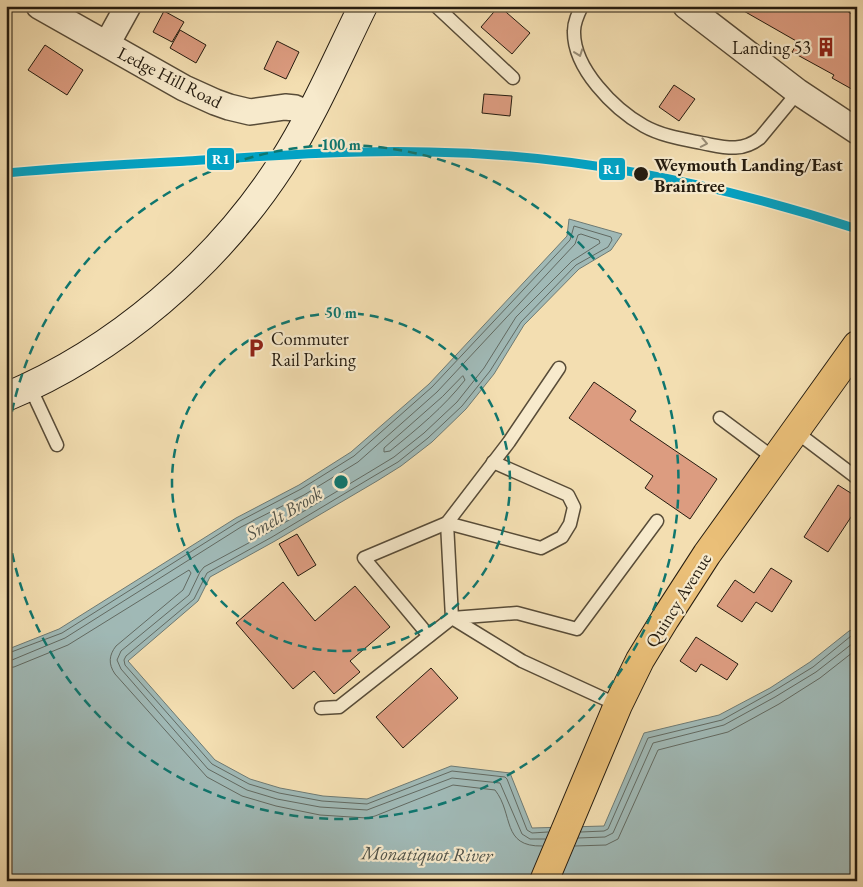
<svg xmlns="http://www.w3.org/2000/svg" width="863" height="887" font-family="'EB Garamond',serif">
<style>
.water{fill:#a0b9b6;stroke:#6e7a73}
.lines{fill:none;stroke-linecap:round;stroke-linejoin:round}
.shore{stroke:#626a62;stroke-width:1}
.building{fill:#dc9c80;stroke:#241b0f}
.lane-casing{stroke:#584c38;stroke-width:15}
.street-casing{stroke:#584c38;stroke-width:28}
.secondary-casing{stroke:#241b0f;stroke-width:30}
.primary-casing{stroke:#241b0f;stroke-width:30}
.lane{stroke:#f7eacc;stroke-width:12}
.street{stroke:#f7eacc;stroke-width:25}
.secondary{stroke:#f7eacc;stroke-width:28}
.primary{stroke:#eabf78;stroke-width:28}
.rail-1-casing{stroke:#f7eacc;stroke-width:12}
.rail-1{stroke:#02a2c4;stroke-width:9}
.oneway{stroke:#988d77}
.ring{fill:none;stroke:#0f766e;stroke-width:2.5;stroke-dasharray:9 6}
.stop-dot{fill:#241b0f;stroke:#f7eacc;stroke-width:2}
.labels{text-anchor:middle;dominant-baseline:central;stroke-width:4.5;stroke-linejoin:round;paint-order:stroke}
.poi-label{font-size:18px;fill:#241b0f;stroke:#f7eacc;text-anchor:end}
.street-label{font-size:18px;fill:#241b0f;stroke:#f7eacc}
.stop-label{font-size:18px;font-weight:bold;fill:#241b0f;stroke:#f7eacc;text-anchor:start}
.water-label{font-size:19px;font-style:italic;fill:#4f5249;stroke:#f7eacc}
.centre{fill:#0f766e;stroke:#f7eacc;stroke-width:2.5}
.ring-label{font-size:15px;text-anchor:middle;font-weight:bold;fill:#0f766e;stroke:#f7eacc;stroke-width:4.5;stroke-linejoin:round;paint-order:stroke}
.line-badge{stroke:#f7eacc;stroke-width:2}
.badge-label{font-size:14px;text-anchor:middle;font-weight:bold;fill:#fff}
</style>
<rect width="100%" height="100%" fill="#f3deb1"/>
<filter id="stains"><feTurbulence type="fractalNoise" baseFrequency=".004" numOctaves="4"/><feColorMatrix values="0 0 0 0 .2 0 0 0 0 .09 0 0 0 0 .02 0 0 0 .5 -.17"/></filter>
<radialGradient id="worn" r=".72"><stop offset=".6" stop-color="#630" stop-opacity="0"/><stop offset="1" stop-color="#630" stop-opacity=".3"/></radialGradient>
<path class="water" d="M569,219l53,15 -11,16 -32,19 -55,56 -30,49 -28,35 -34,33 -31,24 -24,15 -102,60 -65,36 -12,24 -70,60 87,99 35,19 30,9 43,8 44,3 84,-33 59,7 22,55 72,-2 40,-93 75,-18 51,-27 40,-26 39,-31 8,-3v253h-851v-231l53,-21 177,-111 63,-33 52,-33 78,-68 138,-148z"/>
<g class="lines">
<g class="shore">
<path d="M463,376l2,4c-21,27 -48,49 -75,71l-6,1v-4l58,-51z"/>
<path d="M6,654l56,-21 176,-111 63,-33 53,-33 78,-69 138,-147 4,-14 37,11 1,3 -4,7 -32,18 -55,57 -31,49 -28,35 -34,32 -30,24 -24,14 -102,61 -65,36 -13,26 -68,57 -2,4 1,5 87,99 37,20 30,9 43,8 45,3 85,-33 53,6 2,2 20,51 5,3 16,-1"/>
<path d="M6,660h6l53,-22 176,-111 63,-32 54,-33 79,-70 138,-148 3,-9 3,-1 18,6 1,3 -28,18 -56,56 -32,51 -27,34 -33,31 -30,24 -23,14 -102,61 -65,35 -4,5 -11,23 -68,56 -4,9 4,9 87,100 39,21 30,9 43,8 47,3 85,-32 48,5 22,51 8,5h15"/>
<path d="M6,668l8,-1 54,-22 121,-75 2,3 -8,17 -67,56c-7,9 -8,18 -1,28l92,103 35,19 34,10 44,9 47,3 8,-2 78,-31 42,5c19,24 6,57 47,56"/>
<path d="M581,832l23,-1 4,-2 40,-91 74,-18 50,-28 41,-25 38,-31 6,-3"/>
<path d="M578,838l27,-1 8,-4 40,-90 71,-18 51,-28 41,-25 41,-32"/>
<path d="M575,846l31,-1 12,-6 40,-89 70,-18 51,-28 41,-26 37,-29"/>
</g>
</g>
<g class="building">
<path d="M499,6l31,27 -18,21 -31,-27z"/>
<path d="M735,6h103l19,11v75l-25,-14 2,-3 -42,-23 6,-10z"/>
<path d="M164,11l20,11 -12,20 -19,-10z"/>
<path d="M180,30l26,15 -10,18 -26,-15z"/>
<path d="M277,41l22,11 -13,27 -22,-10z"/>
<path d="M45,45l38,25 -16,25 -39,-25z"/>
<path d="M674,85l21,14 -16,22 -20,-14z"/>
<path d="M484,94l28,2 -2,20 -28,-3z"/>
<path d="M594,382l42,29 -6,9 87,59 -27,40 -45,-31 8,-12 -84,-58z"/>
<path d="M838,485l19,12v11l-29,44 -24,-15z"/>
<path d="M297,534l19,31 -18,11 -19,-32z"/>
<path d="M771,568l21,13 -20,31 -16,-10 -14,20 -25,-16 18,-26 19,13z"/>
<path d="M283,582l32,39 40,-35 35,41 -40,34 10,11 -26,22 -20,-23 -21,18 -57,-66z"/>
<path d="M696,637l42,27 -11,16 -26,-16 -5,8 -16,-11z"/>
<path d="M431,668l27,30 -55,50 -27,-31z"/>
</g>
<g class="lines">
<defs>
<g id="lane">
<path d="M436,6l77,72"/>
<path d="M582,6c-4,8 -8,16 -8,25 -1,37 40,78 70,95 18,10 38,13 58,17 22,4 39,10 58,-5l38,-46"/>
<path d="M30,387l27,58"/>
<path d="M720,418l55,41"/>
<path d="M795,431l62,47"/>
<path d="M429,636l-65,-78 83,-35 94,25 21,-11 8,-13 4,-17 -6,-12 -75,-33"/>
<path d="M618,705l-96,-44 -70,-43 65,-5 60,16 80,-108"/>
<path d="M321,708l18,-1 113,-89 -5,-95 62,-81 50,-74"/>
</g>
<g id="street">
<path d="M39,6l145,82 31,14 14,5 21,5 35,-5 10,1 15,6"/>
<path d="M686,6l112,86 59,39"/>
<path d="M107,44l21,-38"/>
</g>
<path id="secondary" d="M6,397c110,-46 210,-132 275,-232 32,-50 56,-106 82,-159"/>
<path id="primary" d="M544,881l74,-176 22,-45 25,-41 42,-65 150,-209"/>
</defs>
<use href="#lane" class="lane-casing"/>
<use href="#street" class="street-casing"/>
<use href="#secondary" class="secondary-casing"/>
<use href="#primary" class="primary-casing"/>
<use href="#lane" class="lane"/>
<use href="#street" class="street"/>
<use href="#secondary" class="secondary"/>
<use href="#primary" class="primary"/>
<defs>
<path id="rail-1" d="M6,173c60,-6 121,-9 181,-12 81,-5 161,-11 242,-9 145,2 290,32 428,77"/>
</defs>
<use href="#rail-1" class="rail-1-casing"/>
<use href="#rail-1" class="rail-1"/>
</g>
<defs><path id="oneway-chevron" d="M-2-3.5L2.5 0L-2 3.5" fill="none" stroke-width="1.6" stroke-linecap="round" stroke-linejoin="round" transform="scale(1.25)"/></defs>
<g class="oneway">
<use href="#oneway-chevron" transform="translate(579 53) rotate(70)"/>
<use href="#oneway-chevron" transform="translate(704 143) rotate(11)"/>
</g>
<g class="ring">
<circle cx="341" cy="482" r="169"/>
<path d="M7 441A337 337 0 1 1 7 523"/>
</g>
<defs>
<symbol id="building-bare" viewBox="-9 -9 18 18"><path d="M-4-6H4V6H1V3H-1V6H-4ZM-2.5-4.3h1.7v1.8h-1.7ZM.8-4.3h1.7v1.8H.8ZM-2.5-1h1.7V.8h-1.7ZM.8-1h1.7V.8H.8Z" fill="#8f2418" stroke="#f7eacc" stroke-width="2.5" paint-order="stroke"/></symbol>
<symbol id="parking-bare" viewBox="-9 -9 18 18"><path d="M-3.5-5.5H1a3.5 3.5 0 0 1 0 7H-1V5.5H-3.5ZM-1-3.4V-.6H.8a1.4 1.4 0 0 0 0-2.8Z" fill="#8f2418" stroke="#f7eacc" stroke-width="2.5" paint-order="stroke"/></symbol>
</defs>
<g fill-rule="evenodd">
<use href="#building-bare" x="812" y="33" width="28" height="28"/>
<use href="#parking-bare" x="242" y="334" width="28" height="28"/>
</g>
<circle class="stop-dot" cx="641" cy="174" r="8"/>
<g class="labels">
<g class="poi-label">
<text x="811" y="47">Landing 53</text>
<text x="271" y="338" text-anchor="start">Commuter<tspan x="271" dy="21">Rail Parking</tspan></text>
</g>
<g class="street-label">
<text transform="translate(170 77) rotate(27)">Ledge Hill Road</text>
<text transform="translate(678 600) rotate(-58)">Quincy Avenue</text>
</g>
<g class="stop-label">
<text x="654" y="164">Weymouth Landing/East<tspan x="654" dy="21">Braintree</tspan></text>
</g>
<g class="water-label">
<text transform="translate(284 513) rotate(-31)">Smelt Brook</text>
<text transform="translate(427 854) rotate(1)">Monatiquot River</text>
</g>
</g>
<circle cx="341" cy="482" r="8" class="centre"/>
<g class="ring-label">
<text x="341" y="150">100 m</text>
<text x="341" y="318">50 m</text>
</g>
<g class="line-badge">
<rect x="206" y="147" width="29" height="24" rx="5" fill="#02a2c4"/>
<rect x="598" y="157" width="28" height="24" rx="5" fill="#02a2c4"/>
</g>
<g class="badge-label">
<text x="221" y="164">R1</text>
<text x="612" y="174">R1</text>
</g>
<rect width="863" height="887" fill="none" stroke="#f3deb1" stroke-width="25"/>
<rect x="8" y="8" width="848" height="872" fill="none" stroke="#241b0f" stroke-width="2.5"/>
<rect x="12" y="12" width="838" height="862" fill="none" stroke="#241b0f"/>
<rect width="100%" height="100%" filter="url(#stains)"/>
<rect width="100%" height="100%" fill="url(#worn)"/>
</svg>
